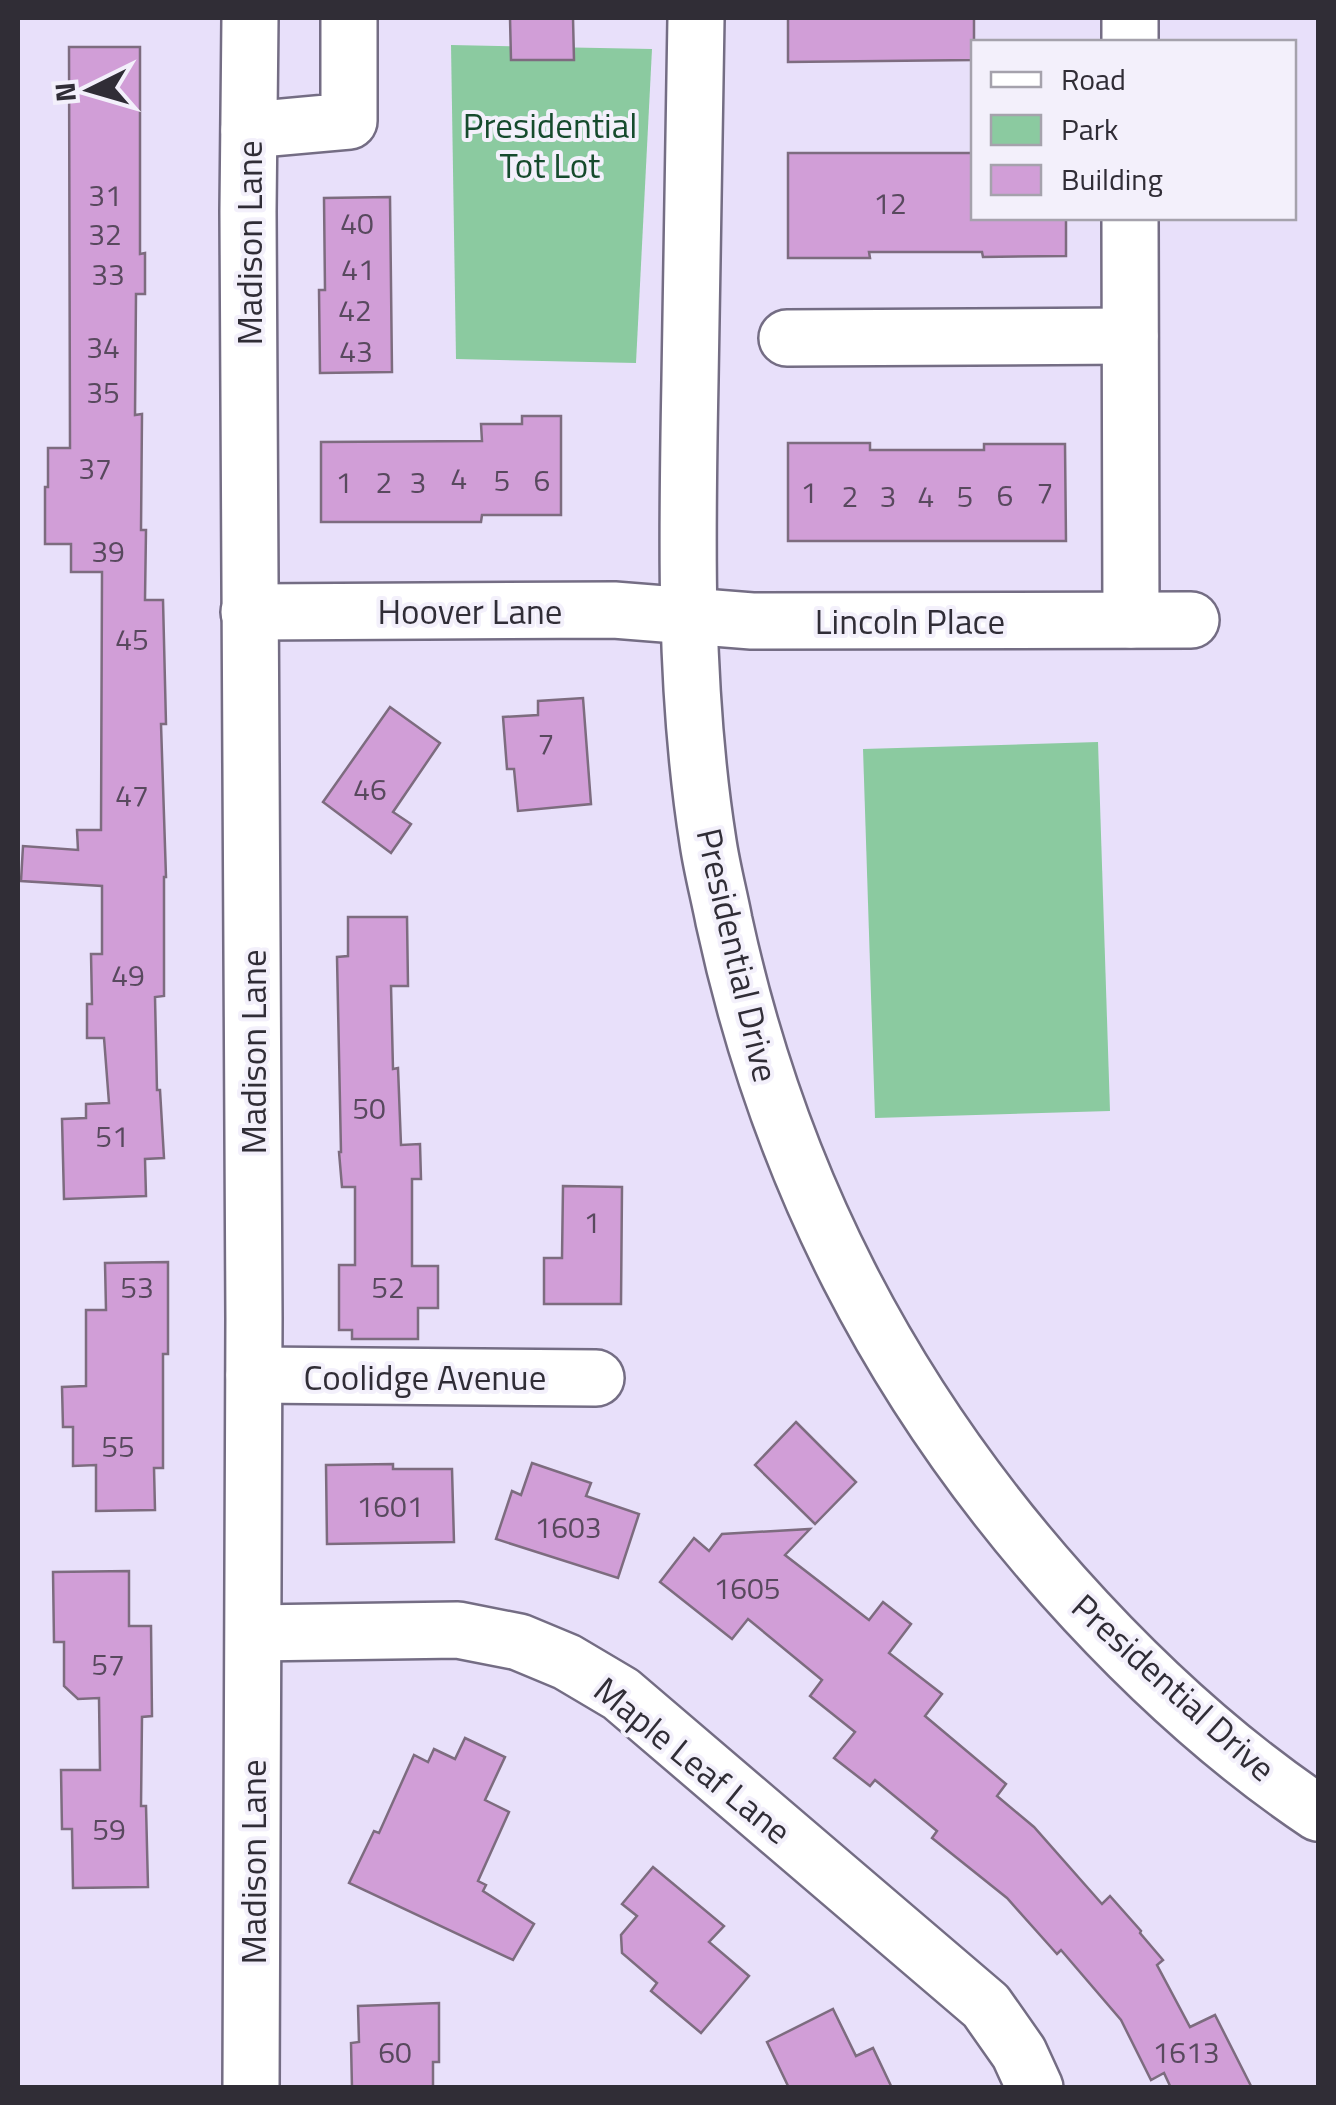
<svg xmlns="http://www.w3.org/2000/svg" width="1336" height="2105" font-family="'Titillium Web',sans-serif">
<style>
.green{fill:#8bcaa0}
.building{fill:#d19ed7;stroke:#7d6c7f;stroke-width:2.5}
.lines{fill:none;stroke-linecap:round;stroke-linejoin:round}
.minor-casing{stroke:#746d84;stroke-width:60}
.minor{stroke:#fff;stroke-width:55}
.labels{text-anchor:middle;dominant-baseline:central;stroke-width:8;stroke-linejoin:round;paint-order:stroke}
.number-label{font-size:30px;fill:#58495e}
.park-label{font-size:35px;fill:#164b2d;stroke:#f3f0fb}
.street-label{font-size:35px;fill:#302d36;stroke:#f3f0fb}
</style>
<rect width="100%" height="100%" fill="#e8e0fa"/>
<g class="green">
<path d="M451,45l201,4 -16,314 -180,-4z"/>
<path d="M1098,742l12,369 -235,7 -12,-369z"/>
</g>
<g class="building">
<path d="M510,18h63l1,42h-63z"/>
<path d="M788,18h186v42l-186,2z"/>
<path d="M69,47h71v207l5,-1v41h-9l-1,121 7,-1 -1,116h5l-1,70h18l3,124h-5l5,153h-2v119l-9,1 2,93h3l4,68 -19,1 1,37 -82,3 -2,-80 24,-1v-14l23,-1 -5,-65h-17v-34h5l-1,-50h11v-68l-81,-5 2,-35 55,4 -1,-20h24l1,-258h-31v-28h-26v-57h3v-39h22z"/>
<path d="M788,153h186v65h92v38l-83,1 -1,-5h-113l1,6h-82z"/>
<path d="M390,197l2,175 -72,1 -1,-83h6l-1,-92z"/>
<path d="M522,416h39v99h-79l-1,7h-160v-80l161,-1 -1,-17h41z"/>
<path d="M788,443h82v7h114v-6h81l1,97h-278z"/>
<path d="M583,698l8,106 -73,7 -4,-42h-7l-4,-52 35,-2v-14z"/>
<path d="M390,707l50,36 -47,69 18,12 -20,29 -68,-51z"/>
<path d="M348,917h59l1,69h-17l2,83 5,-1 3,77 19,-1 1,35h-9v87h26v42h-20v31h-66v-9h-13v-65h16v-78h-13l-3,-35h2l-4,-195 11,-1z"/>
<path d="M563,1186l59,1 -1,117h-77v-46h18z"/>
<path d="M168,1262v92h-5v114h-9l1,42 -59,1v-46l-23,1v-39h-10l-1,-40 24,-1v-76h20l-1,-47z"/>
<path d="M796,1422l60,60 -41,42 -60,-59z"/>
<path d="M532,1463l59,20 -5,13 53,18 -21,64 -122,-39 16,-48 9,4z"/>
<path d="M393,1464v5h59l2,73 -127,2 -1,-79z"/>
<path d="M810,1529l-25,26 84,65 14,-18 28,22 -22,29 53,41 -17,22 81,68 -9,12 37,31 68,77 8,-8 31,35 -1,2 23,27 -6,5 33,62 25,-12 37,73h-81l-7,-15 -13,7 -30,-60 -60,-70 -4,4 -50,-56 -75,-60 5,-7 -62,-51 -5,6 -36,-28 21,-26 -45,-36 12,-16 -74,-61 -16,20 -72,-57 34,-44 15,13 13,-17z"/>
<path d="M129,1571v55h22l1,90 -10,1 -1,89h5l2,81 -75,1 -1,-59h-10l-1,-59h39l-1,-72 -21,1 -14,-13v-44h-10l-1,-70z"/>
<path d="M465,1738l40,19 -20,43 24,12 -31,69 8,4 -3,6 51,33 -21,36 -164,-77 25,-52 5,2 35,-78 14,7 6,-13 21,10z"/>
<path d="M653,1867l71,59 -15,16 40,34 -48,57 -50,-42 6,-8 -35,-30 -1,-18 16,-19 -15,-12z"/>
<path d="M439,2003v59h-6v26h-81l-1,-45 8,-1 -1,-36z"/>
<path d="M833,2009l23,47 17,-8 19,40h-103l-22,-46z"/>
</g>
<g class="lines">
<defs>
<g id="minor">
<path d="M250,18l-2,193 6,1107 -3,770"/>
<path d="M696,18c-3,120 -4,241 -6,362 -3,154 -6,310 18,462 4,27 11,53 16,79 55,254 166,471 339,665 76,85 161,164 255,227"/>
<path d="M1130,18v24"/>
<path d="M249,130l100,-9v-103"/>
<path d="M1130,218l1,402"/>
<path d="M787,338l343,-2"/>
<path d="M249,612l365,-2 138,11 439,-1"/>
<path d="M254,1375l342,3"/>
<path d="M254,1633l204,-3 61,12 48,20 54,32 365,312 33,47 16,35"/>
</g>
</defs>
<use href="#minor" class="minor-casing"/>
<use href="#minor" class="minor"/>
</g>
<g class="labels">
<g class="number-label">
<text x="105" y="195">31</text>
<text x="890" y="203">12</text>
<text x="357" y="223">40</text>
<text x="105" y="234">32</text>
<text x="358" y="269">41</text>
<text x="108" y="274">33</text>
<text x="355" y="310">42</text>
<text x="103" y="347">34</text>
<text x="356" y="351">43</text>
<text x="103" y="392">35</text>
<text x="95" y="468">37</text>
<text x="459" y="478">4</text>
<text x="502" y="480">5</text>
<text x="542" y="480">6</text>
<text x="344" y="482">1</text>
<text x="384" y="482">2</text>
<text x="418" y="482">3</text>
<text x="809" y="492">1</text>
<text x="1045" y="492">7</text>
<text x="1005" y="495">6</text>
<text x="850" y="496">2</text>
<text x="888" y="496">3</text>
<text x="926" y="496">4</text>
<text x="965" y="496">5</text>
<text x="108" y="551">39</text>
<text x="132" y="639">45</text>
<text x="546" y="743">7</text>
<text x="370" y="789">46</text>
<text x="132" y="795">47</text>
<text x="128" y="975">49</text>
<text x="369" y="1108">50</text>
<text x="112" y="1136">51</text>
<text x="592" y="1222">1</text>
<text x="137" y="1287">53</text>
<text x="388" y="1287">52</text>
<text x="118" y="1446">55</text>
<text x="390" y="1506">1601</text>
<text x="568" y="1527">1603</text>
<text x="747" y="1588">1605</text>
<text x="108" y="1664">57</text>
<text x="109" y="1829">59</text>
<text x="395" y="2052">60</text>
<text x="1186" y="2052">1613</text>
</g>
<g class="park-label">
<text x="550" y="125">Presidential<tspan x="550" dy="40">Tot Lot</tspan></text>
</g>
<g class="street-label">
<text transform="translate(249 243) rotate(-90)">Madison Lane</text>
<text x="470" y="611">Hoover Lane</text>
<text x="910" y="621">Lincoln Place</text>
<text transform="translate(738 955) rotate(77)">Presidential Drive</text>
<text transform="translate(253 1052) rotate(-90)">Madison Lane</text>
<text x="425" y="1377">Coolidge Avenue</text>
<text transform="translate(1174 1687) rotate(42)">Presidential Drive</text>
<text transform="translate(693 1760) rotate(39)">Maple Leaf Lane</text>
<text transform="translate(253 1862) rotate(-90)">Madison Lane</text>
</g>
</g>
<rect width="1336" height="2105" fill="none" stroke="#302d36" stroke-width="40"/>
<rect x="971" y="40" width="325" height="180" fill="#f3f0fb" stroke="#a5a2ac" stroke-width="2.5"/>
<rect x="991" y="72" width="50" height="15" fill="#ffffff" stroke="#a5a2ac" stroke-width="2.5"/>
<text x="1061" y="90" font-size="30" fill="#302d36">Road</text>
<rect x="991" y="115" width="50" height="30" fill="#8bcaa0" stroke="#a5a2ac" stroke-width="2.5"/>
<text x="1061" y="140" font-size="30" fill="#302d36">Park</text>
<rect x="991" y="165" width="50" height="30" fill="#d19ed7" stroke="#a5a2ac" stroke-width="2.5"/>
<text x="1061" y="190" font-size="30" fill="#302d36">Building</text>
<g transform="translate(90 90) rotate(265)" stroke="#f3f0fb" stroke-width="8" paint-order="stroke">
<path d="M0-8L18 38L0 25L-18 38Z" fill="#302d36"/>
<text y="-15" font-size="28" font-weight="bold" text-anchor="middle" fill="#302d36">N</text>
</g>
</svg>
